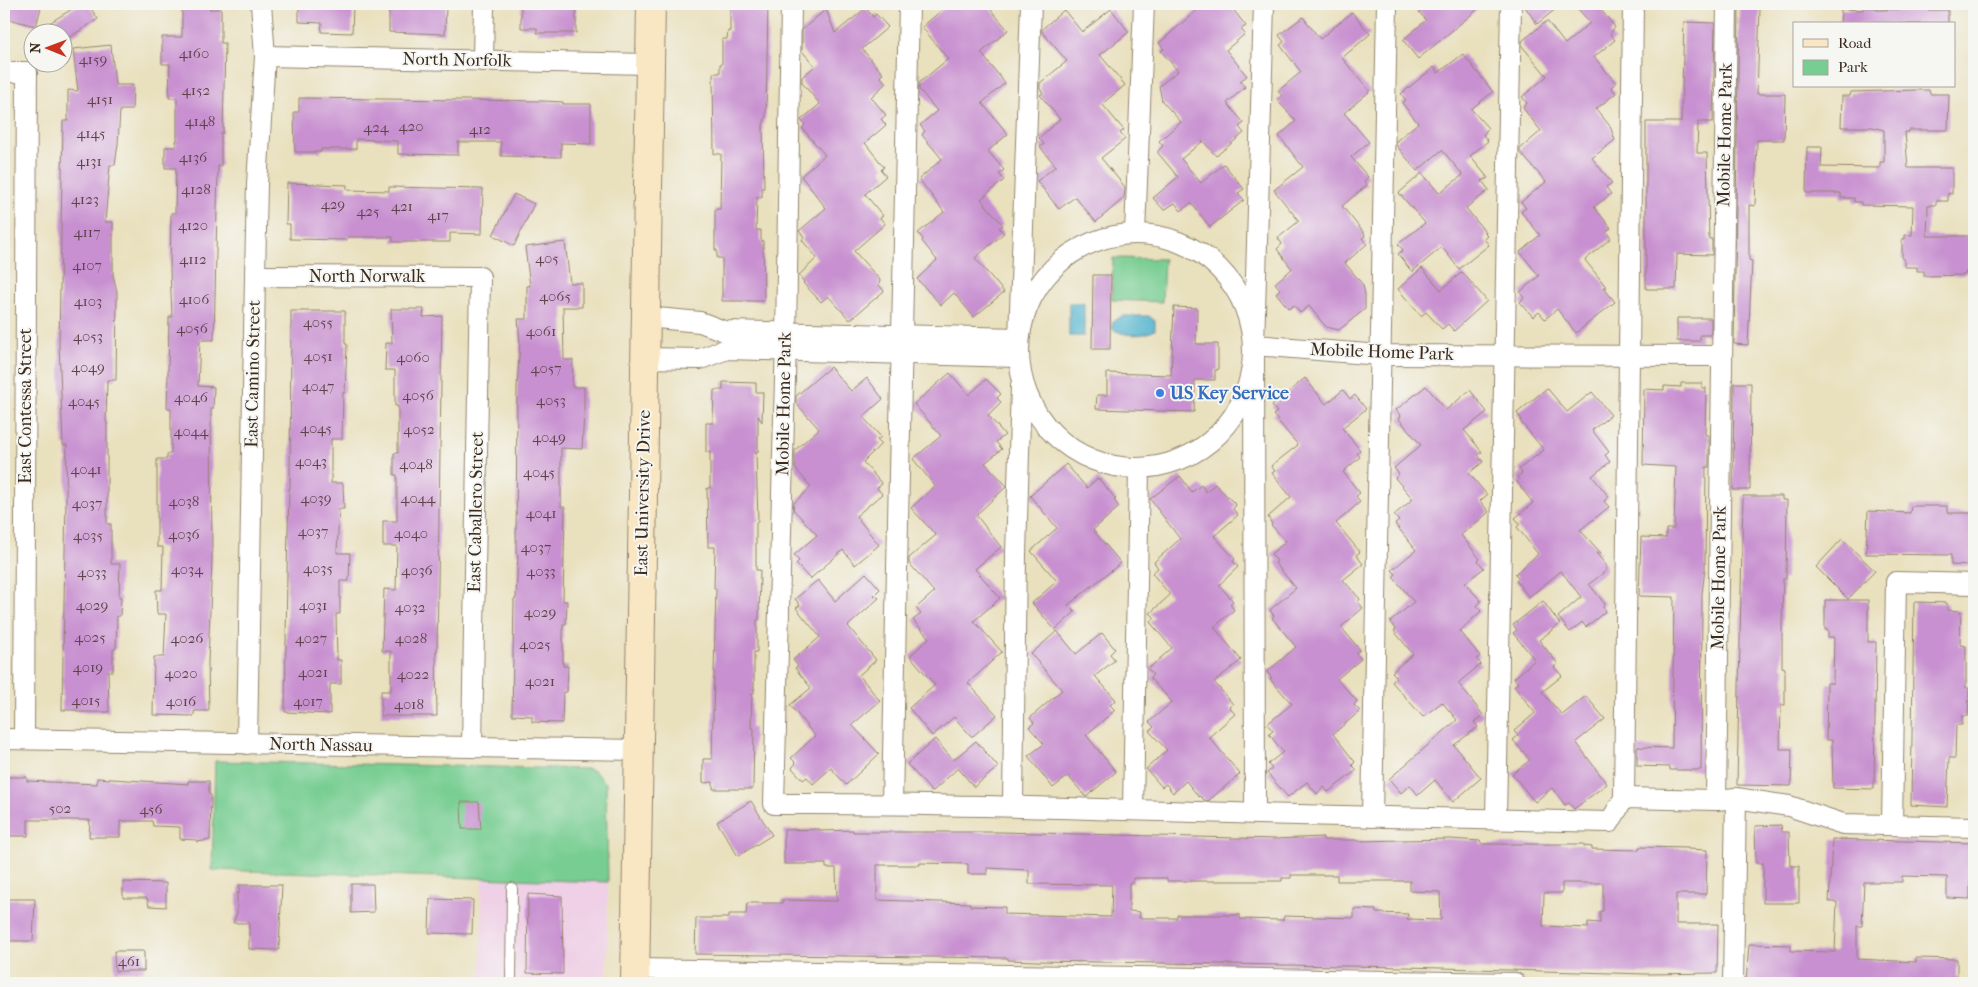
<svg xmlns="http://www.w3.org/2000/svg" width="1978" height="987" font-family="'IM FELL French Canon',serif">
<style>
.built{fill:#efd0e6}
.green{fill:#77cd92;stroke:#597c58}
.water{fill:#4fb3ce;stroke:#456e76}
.building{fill:#c890d0;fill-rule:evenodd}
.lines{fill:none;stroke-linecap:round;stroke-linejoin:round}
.lane-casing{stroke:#92856e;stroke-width:12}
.street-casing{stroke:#92856e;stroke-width:22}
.secondary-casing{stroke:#92856e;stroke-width:30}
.lane{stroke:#fff;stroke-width:10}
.street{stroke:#fff;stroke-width:20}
.secondary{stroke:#f9e7c3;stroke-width:28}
.shop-dot{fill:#3f7fe0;stroke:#f6f6f2;stroke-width:2}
.labels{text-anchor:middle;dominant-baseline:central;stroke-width:4;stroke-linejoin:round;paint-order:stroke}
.number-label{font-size:15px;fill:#5e444a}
.street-label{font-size:18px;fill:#3b2a1e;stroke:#f6f6f2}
.shop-label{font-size:18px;font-weight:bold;fill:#366cbe;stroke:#f6f6f2;text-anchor:start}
</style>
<rect width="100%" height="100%" fill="#f6f6f2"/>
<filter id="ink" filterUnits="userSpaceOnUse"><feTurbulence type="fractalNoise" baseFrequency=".02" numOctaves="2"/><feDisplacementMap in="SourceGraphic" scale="10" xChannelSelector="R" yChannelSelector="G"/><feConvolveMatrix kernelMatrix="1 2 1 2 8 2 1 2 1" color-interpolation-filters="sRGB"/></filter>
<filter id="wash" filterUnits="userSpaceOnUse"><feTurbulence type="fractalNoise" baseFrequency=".0096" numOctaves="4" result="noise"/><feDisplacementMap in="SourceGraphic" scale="20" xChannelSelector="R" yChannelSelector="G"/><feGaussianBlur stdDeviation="1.12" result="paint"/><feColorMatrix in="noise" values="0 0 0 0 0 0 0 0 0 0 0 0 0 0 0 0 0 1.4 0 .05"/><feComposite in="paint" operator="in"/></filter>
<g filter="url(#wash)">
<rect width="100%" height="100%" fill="#e9e0bd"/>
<path class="built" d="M482,879l126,3 -1,101h-126z"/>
<g class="green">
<path d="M1113,258l51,1 -2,43 -50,-2z"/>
<path d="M215,761l372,8 7,2 12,12 2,99 -396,-12z"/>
</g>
<g class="water">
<rect x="1069" y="303" width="15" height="33"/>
<path d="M1122,316h27l6,5v9c-12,7 -31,6 -43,-1l1,-8z"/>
</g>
<g id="blocks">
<g class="building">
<path d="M4,4h38l-6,22 -32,-8z"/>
<path d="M80,4h8l10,15 -36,23v-10h-27z"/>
<path d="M182,4h27v5h12v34h4l-2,90h-2v33h-3l-4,174h-14l-2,46 16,1 -1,22h-2l1,150 -4,103 1,49h-15v5l-41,-1 1,-58h10l2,-43h-9l-1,-24h6l1,-43h-6v-88h10v-5h4v-46h-4l1,-34 1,-57h3l-2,-47 1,-57h4l1,-45h-11v-21h11v-6h1v-43h-8l1,-34h-8v-27h20z"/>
<path d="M299,4l54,1 -1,28 -31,-1 1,-9 -23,-1z"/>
<path d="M730,4h38l-2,112 -3,9 1,63h-2v9h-5l-1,33h5v10l2,1 1,60h-42v-43h-5v-8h-2v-41h5l1,-55h-7l-1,-81h7v-9h2v-25h5l1,-8h2z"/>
<path d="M949,4h37l22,26 -27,23 24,30 -23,20 26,31 -20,17 16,19 -5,4 5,6 -23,19 22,26 -4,3 5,5 -29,25 29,34 -30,25 -20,-24 -13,12 -24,-26 20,-19 -15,-19 1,-2 -5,-6 26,-21 -25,-33 23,-20 -20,-24 3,-4 -5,-6 17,-14 -18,-22v-6l29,-24 -26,-32z"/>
<path d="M1204,4h25l17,22 -5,3 4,5 -19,16 21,26 -7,5 5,6 -18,16 17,20 -5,4 5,6 -28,23 -13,-15 -22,18 20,24 23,-19 20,25 -6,4 6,7 -34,27 -19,-24 -10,8 -6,-8 -11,7 -11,-12 25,-21 -20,-24v-2l5,-5 -4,-5 22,-19 -19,-21 -3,-15 19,-15 -17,-20 3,-2 -5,-6z"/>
<path d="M1412,4h72l-66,55 -15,-19 23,-20z"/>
<path d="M1523,4h39l-25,20z"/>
<path d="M1574,4h22l19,23 -5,7 5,6 -21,17 22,26 -5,4 5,6 -20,16 14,17 5,14 -23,18 20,25 -6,4 5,7 -17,13 17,21 -5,4 5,6 -26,22 22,28 -4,-1 12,15 -39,31 -19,-24 -12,10 -6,-7 -6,5 -13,-15 4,-4 -4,-6 19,-16 -19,-24 20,-17 -19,-23 5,-4 -5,-6 25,-20 -26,-30v-3l21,-18 -18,-23 4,-5 -5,-6 25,-21 -25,-30v-5l25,-20 18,23 25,-21z"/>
<path d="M389,5l57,2 -1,27 -56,-2z"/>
<path d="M521,6l55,1v26h-39v-5h-16z"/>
<path d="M1739,7l21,1 -3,86h28l-1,46h-27l-2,66 -6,-1v55l3,1 -4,84 -14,-1z"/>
<path d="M1863,7l14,1v2l51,-2v2h20v14h-108l1,-15 22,1z"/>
<path d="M866,8l7,9 3,-3 12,13 -26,22 21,25 -3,2 6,7 -15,14 15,18 -5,4 5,6 -21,18 19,24 -3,3 5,6 -21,18 18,22 -3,2 5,6 -31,27 26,29 -1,5 5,6 -34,29 -22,-24 -7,6 -18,-19 1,-1 -5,-7 18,-17 -15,-18 2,-3 -5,-6 27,-23 -25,-32 24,-21 -23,-27 3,-3 -4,-5 19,-16 -18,-21v-6l13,-11 -13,-15v-21l24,-21 9,24z"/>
<path d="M1111,9l18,23 -29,23 25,30 -23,19 22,26 -4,3 5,6 -24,19 24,29 -1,11 -28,24 -21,-25 -16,12 -22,-28 19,-15 -16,-19 4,-3 -5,-6 21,-19 -20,-24 3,-2 -3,-4v-6l27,-22 -25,-29v-3l22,-19 18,22z"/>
<path d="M1352,12l18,22 -28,24 28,33 -26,22 25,29 -18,15 17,20 -4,4 3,4 -25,21 22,27 1,3 -3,2 5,6 -22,19 18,22 2,10v14l-26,21 -13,-3 -17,-21 -9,7 -6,-8 -5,4 -13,-16 4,-4 -5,-6 17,-14 -15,-20 5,-5 -4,-6 21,-17 -25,-31 29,-23 -24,-31 17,-15 -19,-21 5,-4 -4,-5 23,-19 -21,-27 4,-3 -5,-7 24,-18 17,22z"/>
<path d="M1684,22l31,1 -2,99h-15l-1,31h10l2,86h3v16l-35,-1 -1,35h-30v-167h35z"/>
<path d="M111,45l4,40h18l-1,25h-12l-2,34 -3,21h-5l-5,57h8v53l4,17 -1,88h-9l-1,42h1v102h4v40h9l-1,33h2l-1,19h-3l-1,33h-3v22h-5l1,41h-32v-2h-15l5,-265h-4l-4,-101 4,-223h5v-31l10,1 -5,-42z"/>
<path d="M1463,54l30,38 -22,17 17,19 -5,7 5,6 -18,15 18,22 -6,3 7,9 -23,18 20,25 -1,1 2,2 -3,3 5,6 -30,24 -17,-22 -30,25 -14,-18 5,-4 -5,-6 27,-21 -26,-30 23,-20 17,20 24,-18 -21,-25 -25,21 -21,-26v-4l22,-18 -16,-20 4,-3 -5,-6 33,-27 4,6z"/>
<path d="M1915,90h14l1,4h19l-1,36h-39v2h-4l3,36h44v26l-4,-1v8h-12v4h-8l-1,31h47v36h-9v3l-41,1v-5h-7v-4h-13v-8h-2v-20h3v-4h7l1,-29 -52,-1v-3h-7v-4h-13v-5h-35l1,-46h15l-1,20 59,1v-6h4v-32l-12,-3h-31l1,-31h8l1,-4z"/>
<path d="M299,98l244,3 20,1v2h28v40l-30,-1v14l-60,-1v-14h-43v13l-60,-1v-13l-42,-2v10h-35v3h-26l-1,-40h5z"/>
<path d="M287,183l60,2v5l42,1v-4l94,2 -1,45 -32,-1v9h-57v-5h-46v3l-57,-1v-15h-4z"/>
<path d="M514,194l20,10 -20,42 -21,-11z"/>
<path d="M565,242l5,41h12v24h-19l1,53h9l-1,27h12v25l-2,37 -21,-1v59h4l-2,94h4l-1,23h-3v42h5l-1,26h-4l-1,31 -30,-1v-6l-20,-1 2,-116h2l2,-45h-2l1,-167 3,-45 -2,-23h9v-33h3l-5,-39z"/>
<path d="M1422,268l19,22 21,-18 25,29 -33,30 -6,-7 -6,5 -16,-17 -5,4 -23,-27z"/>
<path d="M1093,275h18l-1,74h-18z"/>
<path d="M1174,307l23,1 -1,36h22v26h-3v10h-20l-1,32 -98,-3 1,-14h10v-22l64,2z"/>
<path d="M391,309h33l-1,8 19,-1 -5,335h-1l1,65h-56v-25h10v-40h-9l2,-62 12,1 1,-44h-14v-25h14v-46h-3v-22h4v-47h-3v-36h-10l1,-27h6z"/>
<path d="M291,311h54v33h2l-2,49 -2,-1 -1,47h-11v44h12l1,26h-5l-2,44h13l-1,28h-9v33h-4l1,46h4v24h-11v30l-45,-2 2,-140 2,-84h1z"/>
<path d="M1677,318h34v17h-11v6h-23z"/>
<path d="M830,367l21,24 16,-13 16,21 -20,18 18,20 -4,3 4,4 -18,18 19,22 -5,4 5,6 -26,22 23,29 -24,20 -12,-15 -33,29 -14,-15 3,-3 -5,-6 23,-20 -24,-26 1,-6 17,-16 -16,-19v-18l24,-21 -23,-26v-7z"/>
<path d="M950,373l19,22 17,-16 15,15 -4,4 4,4 -13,13 17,20 -9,7 6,7 -17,14 21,22v2l-30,28 25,32 -26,22 25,29 -26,23 28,31 -34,31 29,32 -25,22 -18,-20 -22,19 -23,-28 26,-23 -25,-29 19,-18 -16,-18 8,-6 -5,-6 18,-16 -25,-29v-5l27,-23 -25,-27 24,-22 -22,-27 28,-23 -27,-32z"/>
<path d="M1305,378l21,26 17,-14 7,9 5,-4 11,14 -24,19 18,22 -3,3 3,4 -17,15 17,21 -4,3 4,6 -24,21 24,29 -4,3 7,9 -20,16 17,19 -2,3 5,6 -22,19 19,23 -4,3 5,6 -24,20 20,22 -3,4 6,6 -27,23 22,28 -3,3 5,5 -29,22 -4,-5 -7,7 -10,-12 -19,15 -21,-24 5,-4 -4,-5 15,-12 -14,-18 4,-3 -6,-7 25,-20 -22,-25 2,-1 -5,-6 29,-25 -24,-29 2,-2 -4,-6 26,-22 -21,-25 2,-2 -6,-7 15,-13 -15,-16 1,-1 -4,-7 23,-20 -19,-24 3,-2 -4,-5 27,-21 -25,-30 4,-3 -5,-6z"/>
<path d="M723,382l33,1v9h7l-1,30 -4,-6v36h-2l2,70h-2v48h4l-1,50h-2v32h-3v41h-2l-1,35h3l-1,61h-40v-7l-10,1v-24h9l4,-171h-2l1,-41h-7l-1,-59h3v-36h-4v-29h7l1,-33h9z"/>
<path d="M1681,383h21v5h4l-1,44v3h4v32h-3l-1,102 -3,25 -1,176h-31v-3l-33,-1v-19l35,1 2,-151 -35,-1 2,-59 25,1v-9h8l2,-62 -33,-2 1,-76 20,1v-4l17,1z"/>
<path d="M1734,383h17l-1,107h-17z"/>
<path d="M1426,386l20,24 24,-20 17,22 -23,18 18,22 -4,3 5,7 -14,11 18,22 -7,6 9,11 -28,23 19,24 -2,2 6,7 -19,15 16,18 -4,5 4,5 -21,20 20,25 -4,3 5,5 -23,19 25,32 -9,7 4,5 -24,18 27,33 -28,24 -18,-22 -17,15 -8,-10 -9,8 -12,-14 68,-59 -15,-18 -19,15 -31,-35 5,-5 -5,-5 21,-18 -19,-23 2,-2 -6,-7 24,-20 -21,-25 3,-3 -4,-4 24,-20 -21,-26 4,-3 -5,-6 19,-16 -18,-21 4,-4 -5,-6 27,-23 -22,-26 2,-3 -5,-6z"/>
<path d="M1547,388l20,24 25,-20 19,23 -19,15 17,22 -4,3 5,7 -18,14 17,21 -5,4 5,6 -29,23 21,23h-5l10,12v6l-17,13 16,20 -2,3 3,4 -20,16 -4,-5 -12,10 -12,-15 23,-20 -20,-26 -32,26 -13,-16 3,-3 -4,-4 23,-20 -21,-27 3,-3 -5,-6 18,-15 -16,-21 2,-2 -2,-3 5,-4 -3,-4 25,-19 -24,-29 2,-1 -5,-7z"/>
<path d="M1066,464l21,24 11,-10 18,21 -2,1 5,7 -26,23 28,33 -53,42 7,7 -20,18 -23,-27 25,-22 -26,-30 26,-23 -27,-32z"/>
<path d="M1180,476l12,16 9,-7 5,7 9,-8 21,21 -3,4 5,6 -24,21 21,23 -2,2 5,6 -19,18 14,16 -3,3 4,6 -20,17 27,33 -27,22 19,22 -4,3 6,7 -26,23 31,37 -32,27 -4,-1 -4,-4 -1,1 -13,-16 -13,12 -7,-9 -4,3 -16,-18 21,-19 -18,-19 5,-4 -5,-5 23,-20 -22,-24 3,-3 -5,-6 24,-21 -22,-26 5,-4 -5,-5 20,-18 -18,-22 6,-5 -4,-6 26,-23 -30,-40z"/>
<path d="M1743,496h39v4h5l-1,79h-3l-1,47v41l3,1v37h-4l-1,44h12l-1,37 -54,-1z"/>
<path d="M1911,506h36v7h27v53l-23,-1v-10l-85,-1 2,-43 42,2z"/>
<path d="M1842,539l33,32 -27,28 -32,-32z"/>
<path d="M866,573l14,16 -6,6 5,3 -31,28 28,34 -17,15 21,26 -28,24 27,29 -33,31 -15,-17 -18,16 -6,-7 -4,3 -11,-12 4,-5 -5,-5 24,-22 -25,-31 21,-17 -16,-20 3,-2 -5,-6 27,-23 -24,-29 4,-3 -5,-6 23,-19 17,21z"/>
<path d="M1825,600h43v42h8l-2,147 -41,-1 -1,-48h-6l1,-57h6l1,-46h-6v-7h-3z"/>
<path d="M1543,601l17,23 -21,16 19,24 -4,3 8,9 -20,16 20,23 24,-19 19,23 -29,23 31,42 -33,25 -5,-6 -4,2 -13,-17 -17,14 -23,-28 18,-14 -17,-20 5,-4 -4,-5 21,-18 -21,-27 4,-3 -4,-5 21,-18 -22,-27 4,-3 -4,-5z"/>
<path d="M1914,602l33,1v7l14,1 -1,34 6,1v42h3l-1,28h-6v9h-6l-1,33h-6l-2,49 -36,-2z"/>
<path d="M1057,631l19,23 26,-21 13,16 -5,5 5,6 -20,16 21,24 -6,5 5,5 -29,25 30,37 -30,25 -18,-21 -15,12 -25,-32 16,-12 -15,-17 5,-4 -4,-5 32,-28 -31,-36z"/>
<path d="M935,739l18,21 23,-19 22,26 -24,20 -16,-19 -26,24 -25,-28z"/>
<path d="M8,777h19v4l70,3v-6l91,6v-3h21v14h2l-1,45 -13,2v-2l-17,-1v-12l-27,-1 -1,-5h-32v16h-31l1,-17h-62v16h-24v-45h2z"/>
<path d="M751,801l21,34 -34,21 -21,-34z"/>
<path d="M461,802h18l2,27h-19z"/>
<path d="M1781,825l1,7h7l1,34h9v37h-36v-40h-7l-1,-37z"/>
<path d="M820,829v2l33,-1v2h147l275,7 48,-2v3h34v1l93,-2 30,2 2,3h102v2l8,1v2l47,1v-3l49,1v1l19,1 -1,44h-30v30h42l-1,49 -71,1 -240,-7 -369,-6 -29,-1v-2l-313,-4 1,-36h33v-4h17l1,-11h35v-3l55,1 -1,-33h-10v-4h-42v-34zM920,863l48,1v10h19v-6l42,2v14l83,1 -1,32 -106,-3v-7l-35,-1v-3l-93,-3v-35h43zM1291,875h46v6h73v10l30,1 1,28 -34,-1 1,-5 -32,-1v-3l-22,-1v9l-70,-2 -1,4 -43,-1v-4h-63v3h-38l1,-6 -11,-1v-28h4v-5h34v3h115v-3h9zM1562,883h41v28h-3v12l-12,-1v6l-45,-2 1,-33h18z"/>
<path d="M1832,839l142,4v36h-4v20l-23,-1v-21l-45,-1v6h-38l-2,44h-5v33l59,3v-4l41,1v24h-211l3,-39 42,1v6l44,1 2,-50h-8z"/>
<path d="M123,882l43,1v24l-17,-1 -2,-8h-24z"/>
<path d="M351,884h22l1,28 -23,1z"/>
<path d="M239,885h43l-3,65 -30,-1v-26h-16l4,-10v-20l2,1z"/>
<path d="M528,894l34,2 1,78 -36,-1z"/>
<path d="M4,899h31l-2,42h-29z"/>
<path d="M430,899l43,1 -1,34 -43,-1z"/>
<path d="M114,951h30v20h-29z"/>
</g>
</g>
</g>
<g filter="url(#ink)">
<use href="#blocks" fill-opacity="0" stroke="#92856e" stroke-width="1"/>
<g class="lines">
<defs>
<path id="lane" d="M511,983l1,-95"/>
<g id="street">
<path d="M791,4l-5,335 -12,465c161,-1 322,5 483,10 117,3 235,5 353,8l14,-24 92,2 20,-2 53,8 54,18 131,3"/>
<path d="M265,56l385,8"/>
<path d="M483,61l1,-57"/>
<path d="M4,72h23l-3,667"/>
<path d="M1135,233l9,-229"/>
<circle cx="1136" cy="351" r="117"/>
<path d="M255,276l225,1 -8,470"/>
<path d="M646,317l54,5 24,9 295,7 12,-334"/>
<path d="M1254,345l126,10 342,1"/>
<path d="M645,358l55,1 27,-10 291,8"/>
<path d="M4,739l635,11"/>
<path d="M247,744l8,-468 2,-92 8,-128 -4,-52"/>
<path d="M1624,798l9,-794"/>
<path d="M1716,800l11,-796"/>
<path d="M892,803l17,-799"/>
<path d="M1013,805l3,-251 5,-169"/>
<path d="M1133,809l6,-340"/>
<path d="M1255,813l-1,-468 10,-341"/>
<path d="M1372,817l15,-813"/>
<path d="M1496,819l15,-815"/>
<path d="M1892,825l4,-243 78,2"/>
<path d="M636,969l879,14"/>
<path d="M1733,983l3,-185"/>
</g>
<path id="secondary" d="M635,983l16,-979"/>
</defs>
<use href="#lane" class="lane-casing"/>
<use href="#street" class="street-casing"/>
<use href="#secondary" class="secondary-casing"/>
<use href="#lane" class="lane"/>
<use href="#street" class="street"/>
<use href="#secondary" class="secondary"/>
</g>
</g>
<circle class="shop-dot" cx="1160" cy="393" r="5"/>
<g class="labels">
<g class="number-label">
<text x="194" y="53">4160</text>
<text x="93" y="59">4159</text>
<text x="196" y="90">4152</text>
<text x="100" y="99">4151</text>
<text x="200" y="121">4148</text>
<text x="411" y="126">420</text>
<text x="376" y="127">424</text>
<text x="480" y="129">412</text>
<text x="91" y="133">4145</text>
<text x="193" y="157">4136</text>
<text x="89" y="161">4131</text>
<text x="196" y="189">4128</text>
<text x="85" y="199">4123</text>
<text x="333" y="204">429</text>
<text x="402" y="206">421</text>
<text x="368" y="211">425</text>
<text x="438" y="215">417</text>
<text x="193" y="225">4120</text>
<text x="87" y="232">4117</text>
<text x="547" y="258">405</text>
<text x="193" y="259">4112</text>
<text x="87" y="265">4107</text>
<text x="555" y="296">4065</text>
<text x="194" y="299">4106</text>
<text x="88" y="301">4103</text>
<text x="318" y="322">4055</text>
<text x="192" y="328">4056</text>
<text x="541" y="331">4061</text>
<text x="88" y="336">4053</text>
<text x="318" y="356">4051</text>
<text x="413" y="357">4060</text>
<text x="88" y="367">4049</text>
<text x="546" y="368">4057</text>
<text x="318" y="386">4047</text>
<text x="418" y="395">4056</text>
<text x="191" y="397">4046</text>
<text x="551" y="400">4053</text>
<text x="84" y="401">4045</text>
<text x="316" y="428">4045</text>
<text x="419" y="429">4052</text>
<text x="191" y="431">4044</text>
<text x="549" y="437">4049</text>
<text x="311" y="461">4043</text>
<text x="416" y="464">4048</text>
<text x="86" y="469">4041</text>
<text x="539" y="472">4045</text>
<text x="316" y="498">4039</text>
<text x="418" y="498">4044</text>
<text x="184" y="501">4038</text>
<text x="87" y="503">4037</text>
<text x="541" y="513">4041</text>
<text x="313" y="531">4037</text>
<text x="411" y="533">4040</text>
<text x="184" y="534">4036</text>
<text x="88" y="535">4035</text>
<text x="536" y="547">4037</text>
<text x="318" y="568">4035</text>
<text x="187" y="569">4034</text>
<text x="417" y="570">4036</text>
<text x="541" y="571">4033</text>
<text x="92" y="572">4033</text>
<text x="92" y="605">4029</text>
<text x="313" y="605">4031</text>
<text x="410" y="607">4032</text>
<text x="540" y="612">4029</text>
<text x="90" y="637">4025</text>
<text x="187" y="638">4026</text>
<text x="311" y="638">4027</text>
<text x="411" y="638">4028</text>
<text x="535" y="644">4025</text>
<text x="88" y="667">4019</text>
<text x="313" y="672">4021</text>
<text x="181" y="673">4020</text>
<text x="413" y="674">4022</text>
<text x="540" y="681">4021</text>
<text x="86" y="700">4015</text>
<text x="181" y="701">4016</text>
<text x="308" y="701">4017</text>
<text x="409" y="704">4018</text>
<text x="60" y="808">502</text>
<text x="151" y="809">456</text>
<text x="129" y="961">461</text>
</g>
<g class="street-label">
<text transform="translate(457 60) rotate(1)">North Norfolk</text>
<text transform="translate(1725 135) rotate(-89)">Mobile Home Park</text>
<text x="367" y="276">North Norwalk</text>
<text transform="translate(1382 352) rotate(2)">Mobile Home Park</text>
<text transform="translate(253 374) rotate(-89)">East Camino Street</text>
<text transform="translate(784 404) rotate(-89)">Mobile Home Park</text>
<text transform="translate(25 406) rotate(-90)">East Contessa Street</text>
<text transform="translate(643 493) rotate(-89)">East University Drive</text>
<text transform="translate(476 512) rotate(-89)">East Caballero Street</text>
<text transform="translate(1719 578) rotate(-89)">Mobile Home Park</text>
<text transform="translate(321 745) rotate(1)">North Nassau</text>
</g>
<g class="shop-label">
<text x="1170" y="393">US Key Service</text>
</g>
</g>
<rect width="1978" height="987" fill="none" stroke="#f6f6f2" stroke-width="20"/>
<rect x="1793" y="22" width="162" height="65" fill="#f6f6f2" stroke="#aba49d"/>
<rect x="1803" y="39" width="25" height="8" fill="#f9e7c3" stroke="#aba49d"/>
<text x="1838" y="48" font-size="15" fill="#3b2a1e">Road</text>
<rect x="1803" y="60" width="25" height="15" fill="#77cd92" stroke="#aba49d"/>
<text x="1838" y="72" font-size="15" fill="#3b2a1e">Park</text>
<g transform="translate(48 48) rotate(271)"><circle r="24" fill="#f6f6f2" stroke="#aba49d"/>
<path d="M0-4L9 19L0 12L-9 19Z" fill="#c8321e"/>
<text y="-8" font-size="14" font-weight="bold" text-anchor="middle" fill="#3b2a1e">N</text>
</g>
</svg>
